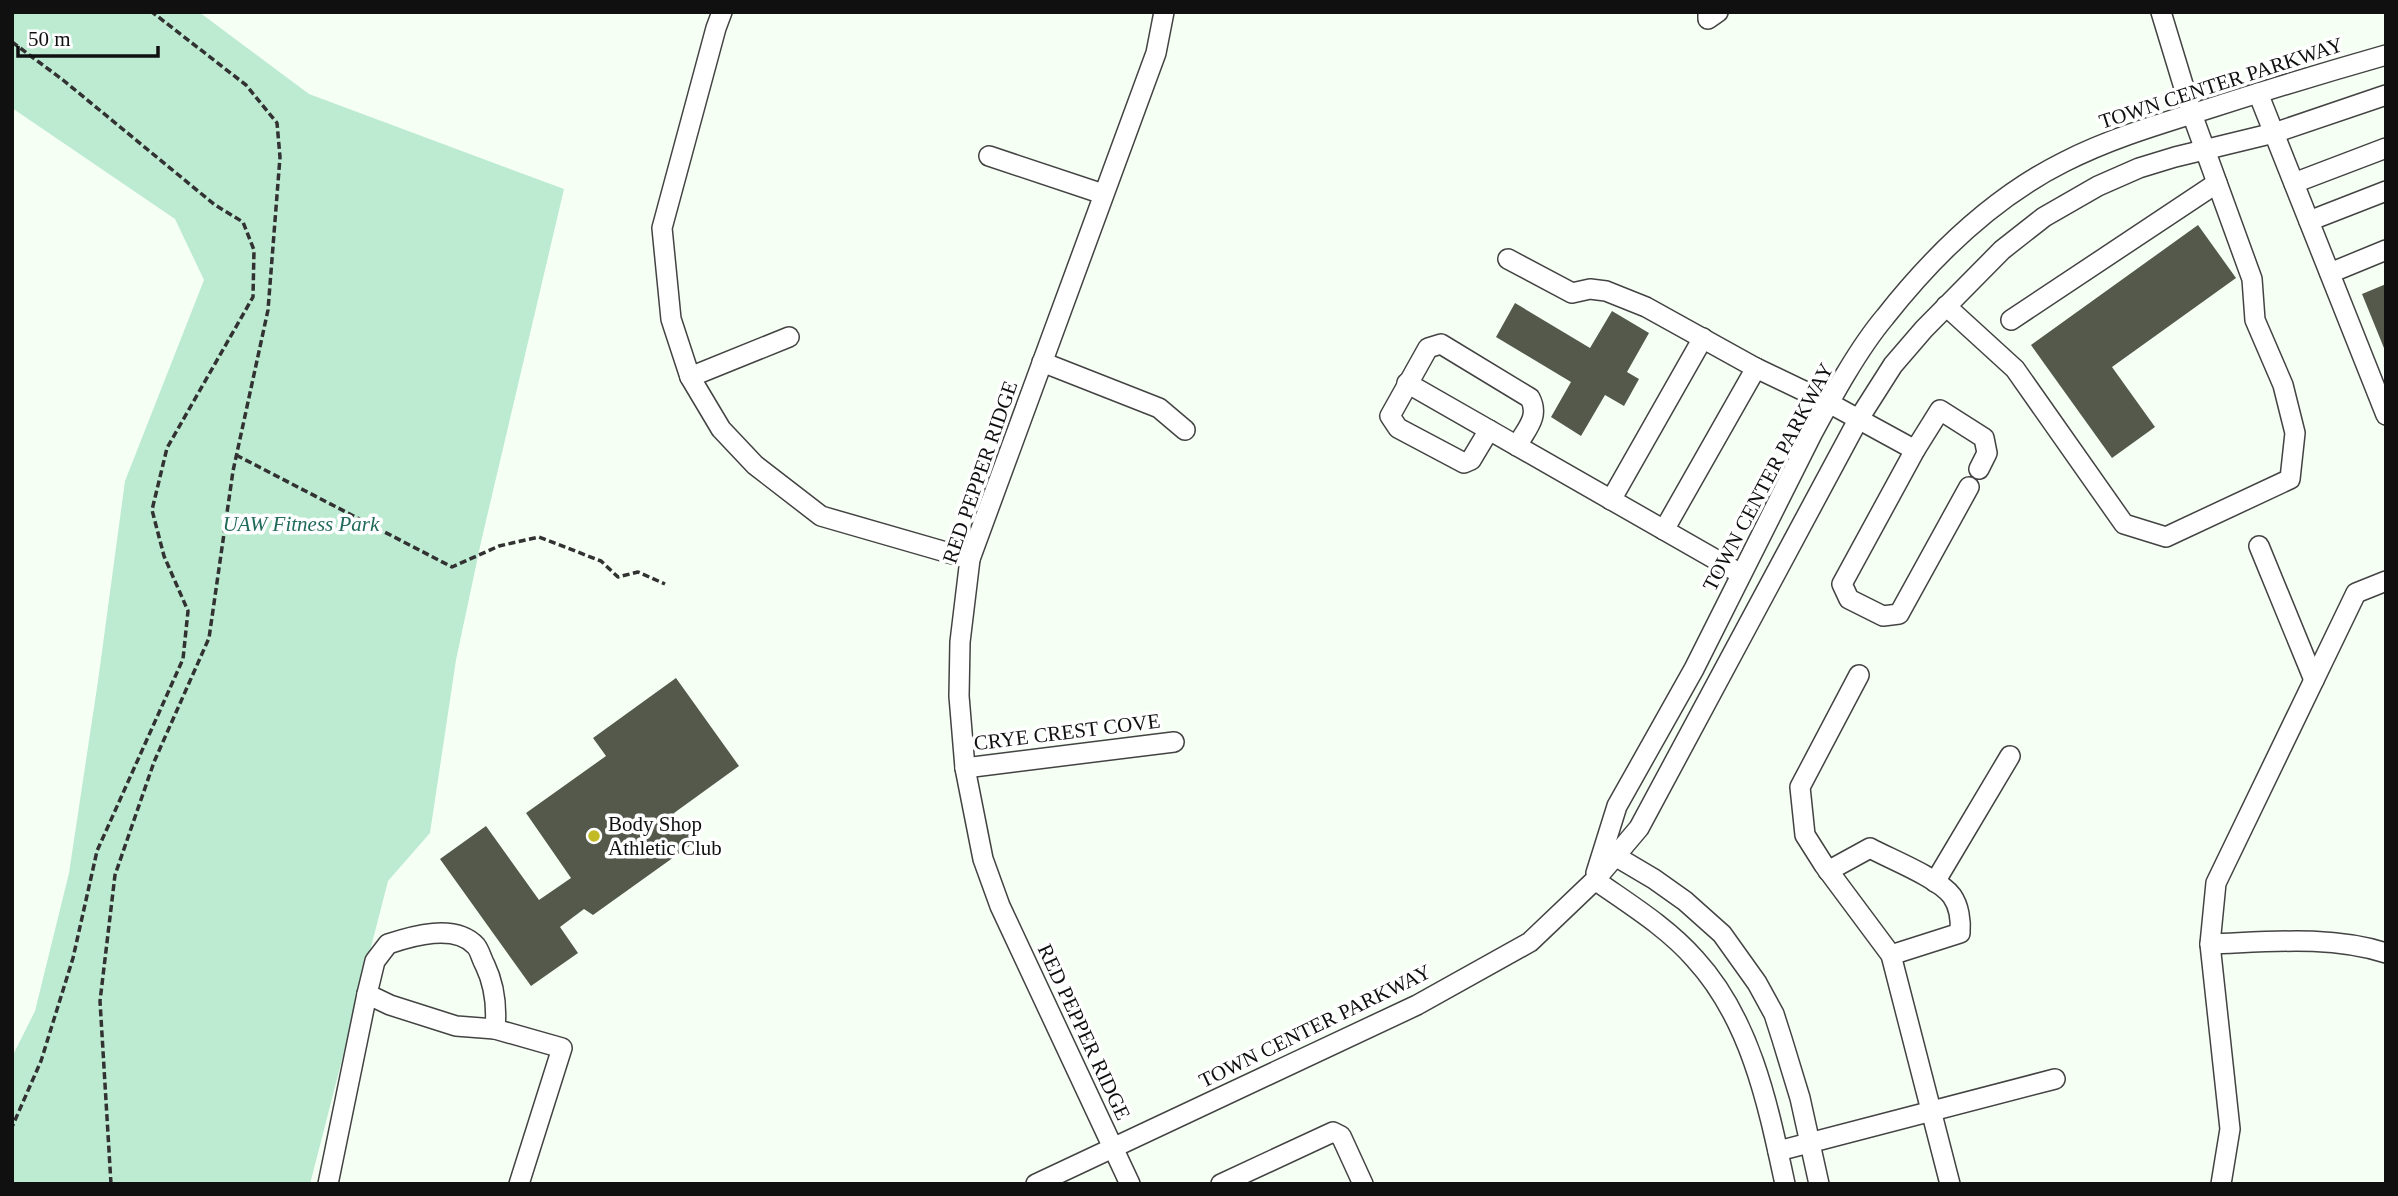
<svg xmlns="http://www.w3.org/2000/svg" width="2398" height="1196" font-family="Georgia,serif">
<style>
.green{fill:#bcebd2}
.building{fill:#54594c}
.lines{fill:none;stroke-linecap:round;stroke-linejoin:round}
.minor-casing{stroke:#434343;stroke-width:22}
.path{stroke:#323232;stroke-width:3.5;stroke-dasharray:7 3.5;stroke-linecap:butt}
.minor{stroke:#fff;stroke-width:19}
.poi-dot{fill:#c3bb25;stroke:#fff;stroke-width:2.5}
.labels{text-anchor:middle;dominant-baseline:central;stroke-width:7;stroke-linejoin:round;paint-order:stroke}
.street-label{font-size:21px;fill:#101010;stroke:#fff}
.park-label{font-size:21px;font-style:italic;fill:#1f6a5a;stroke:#fff}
.poi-label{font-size:21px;fill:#101010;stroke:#fff;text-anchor:start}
</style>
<rect width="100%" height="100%" fill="#f6fff4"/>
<path class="green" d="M12,12h187l110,82 255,95 -83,353 -25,118 -26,173 -42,48 -78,303h-298v-127l23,-46 34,-138 29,-192 27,-200 79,-201 -29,-61 -163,-111z"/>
<g class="building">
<path d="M2198,225l38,53 -124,89 43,60 -43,31 -81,-113z"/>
<path d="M2386,284v69l-24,-59z"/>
<path d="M1515,303l75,45 22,-37 37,22 -22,39 12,7 -15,27 -19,-11 -24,41 -30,-19 20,-35 -75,-45z"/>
<path d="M676,678l63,88 -65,47 21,29 -102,73 -9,-6 -24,18 18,26 -47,33 -91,-127 46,-33 53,74 32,-22 -45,-65 80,-57 -13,-18z"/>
</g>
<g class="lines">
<defs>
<g id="minor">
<path d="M722,12l-6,16 -54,200 9,91 19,58 31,52 34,36 66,51 149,43"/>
<path d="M1708,12v7l10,-7"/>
<path d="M2258,93l128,322"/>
<path d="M989,156l114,38"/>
<path d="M2294,183l92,-35"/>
<path d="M2309,221l77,-30"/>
<path d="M1508,259l64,34 18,-4 16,2 40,16 110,61 73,35 86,47"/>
<path d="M2330,273l56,-23"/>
<path d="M1946,306l69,63 109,155 42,13 124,-58 5,-46 -12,-48 -28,-65 -3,-41 -60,-165 -31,-102"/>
<path d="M2011,320l206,-137"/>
<path d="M1042,362l117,46 26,22"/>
<path d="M690,377l99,-40"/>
<path d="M1407,383l334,191"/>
<path d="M1489,430l-18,30 -7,3 -66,-35 -8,-12 38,-68 13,-4 89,54c10,19 -4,31 -13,48"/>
<path d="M1969,487l-70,127 -16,2 -34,-17 -7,-15 73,-134 25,-40 44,28 3,15 -8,16"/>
<path d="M1611,500l92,-162"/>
<path d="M1664,530l92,-162"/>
<path d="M2259,546l55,134"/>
<path d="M1859,675l-59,112 5,48 19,30 67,90 59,229"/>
<path d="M965,768l209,-26"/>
<path d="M1605,850l49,29 31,22 37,33 35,49 17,31 8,25 18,59 19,86"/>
<path d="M1828,871l42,-23c20,11 69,30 82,48 7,10 9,25 8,37l-69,22"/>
<path d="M1596,873l21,-67 77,-137 118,-235c20,-37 46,-85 73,-117 48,-61 109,-120 179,-155 43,-22 89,-36 134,-50 62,-20 125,-39 188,-57"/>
<path d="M1595,880c34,24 72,47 100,79 56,61 73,146 90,225"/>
<path d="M1935,882l75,-126"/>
<path d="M2210,944c58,-2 119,-9 176,9"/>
<path d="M367,994l23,11 66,21 39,3"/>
<path d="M1778,1151l277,-72"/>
<path d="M328,1184l39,-190 8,-33 13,-17c24,-8 67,-21 88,2 4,5 6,14 9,19 10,21 12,42 10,64l67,19 -43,136"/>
<path d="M1036,1184l381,-179 113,-63 65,-62 44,-52 219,-408 35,-55 31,-36 78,-79 42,-33 54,-31 41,-18 36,-11 99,-24 112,-38"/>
<path d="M1130,1184l-130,-278 -17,-47 -18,-91 -6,-72 1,-54 10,-83 186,-506 8,-41"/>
<path d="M1221,1184l112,-52 8,4 22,48"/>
<path d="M2221,1184l9,-55 -20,-185 6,-61 140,-290 30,-12"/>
</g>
</defs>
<use href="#minor" class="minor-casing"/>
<g class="path">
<path d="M12,42l51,38 152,125 28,17 11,28 -1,47 -86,151 -15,62 12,46 24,55 -5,48 -86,192 -24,107 -32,103 -29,66"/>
<path d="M236,455l216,112 47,-21 40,-9 62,24 17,16 20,-5 27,12"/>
<path d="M111,1184l-11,-183 15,-126 39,-113 55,-124 24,-167 35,-161 12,-153 -3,-34 -31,-38 -94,-73"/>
</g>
<use href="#minor" class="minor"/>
</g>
<circle class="poi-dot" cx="594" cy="836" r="7"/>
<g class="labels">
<g class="street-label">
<text transform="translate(2221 83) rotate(-18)">TOWN CENTER PARKWAY</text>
<text transform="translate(980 472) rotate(-71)">RED PEPPER RIDGE</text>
<text transform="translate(1768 477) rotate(-62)">TOWN CENTER PARKWAY</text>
<text transform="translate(1067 732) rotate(-7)">CRYE CREST COVE</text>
<text transform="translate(1315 1026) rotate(-26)">TOWN CENTER PARKWAY</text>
<text transform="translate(1084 1032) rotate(65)">RED PEPPER RIDGE</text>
</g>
<g class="park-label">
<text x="301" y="524">UAW Fitness Park</text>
</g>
<g class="poi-label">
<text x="608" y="824">Body Shop<tspan x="608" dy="24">Athletic Club</tspan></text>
</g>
</g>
<rect width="2398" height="1196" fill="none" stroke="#101010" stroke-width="28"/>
<path d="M18 46v10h140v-10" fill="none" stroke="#101010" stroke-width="3.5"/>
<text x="28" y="46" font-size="21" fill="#101010" stroke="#ffffff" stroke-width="5" paint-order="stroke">50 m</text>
</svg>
